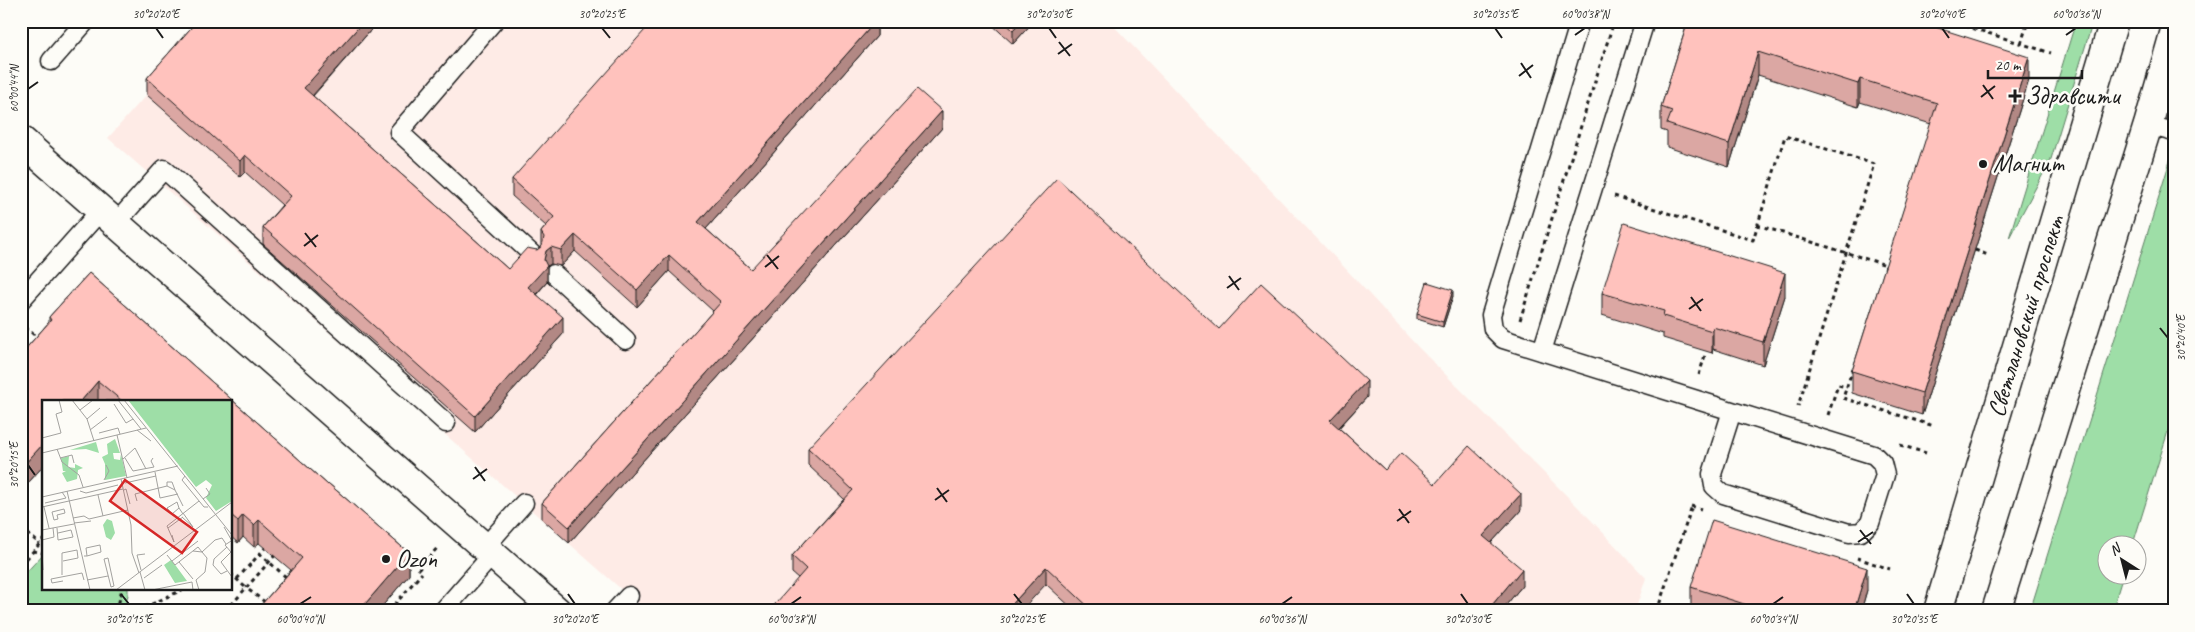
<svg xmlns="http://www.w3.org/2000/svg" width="2195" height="632" font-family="Caveat,sans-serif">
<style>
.built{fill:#feebe6}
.green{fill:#9edea7;stroke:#5d7d62}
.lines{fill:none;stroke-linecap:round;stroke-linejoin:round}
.lane-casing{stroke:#1c1c1c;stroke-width:21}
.street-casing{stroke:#1c1c1c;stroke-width:31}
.secondary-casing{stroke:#1c1c1c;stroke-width:31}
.path{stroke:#1c1c1c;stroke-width:3;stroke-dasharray:4 4;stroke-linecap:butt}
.lane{stroke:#fdfcf7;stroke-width:18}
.street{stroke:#fdfcf7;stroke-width:28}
.secondary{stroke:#fdfcf7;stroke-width:28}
.wall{fill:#dba7a3;stroke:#1c1c1c}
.shaded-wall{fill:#b28884;stroke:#1c1c1c}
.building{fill:#ffc2bd;stroke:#1c1c1c}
.ticks{fill:none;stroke:#1c1c1c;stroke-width:2}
.poi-dot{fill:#1c1c1c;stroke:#fdfcf7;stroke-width:2}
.labels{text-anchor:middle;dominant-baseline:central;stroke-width:5;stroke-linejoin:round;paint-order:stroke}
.poi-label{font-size:25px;fill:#1c1c1c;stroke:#fdfcf7;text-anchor:start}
.street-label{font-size:25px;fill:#1c1c1c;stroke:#fdfcf7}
.inset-road{fill:none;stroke:#a3a29f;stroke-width:1}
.view{fill:#d62828;fill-opacity:0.15;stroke:#d62828;stroke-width:2.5}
.inset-edge{fill:none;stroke:#1c1c1c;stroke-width:2.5}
.neatline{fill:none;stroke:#1c1c1c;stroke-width:2}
.ticks-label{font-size:12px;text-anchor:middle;fill:#1c1c1c}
</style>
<rect width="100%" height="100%" fill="#fdfcf7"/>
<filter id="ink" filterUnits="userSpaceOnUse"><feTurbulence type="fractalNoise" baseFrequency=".02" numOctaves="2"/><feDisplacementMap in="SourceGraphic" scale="10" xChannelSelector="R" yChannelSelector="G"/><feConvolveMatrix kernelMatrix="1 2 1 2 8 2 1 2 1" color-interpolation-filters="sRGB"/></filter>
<g filter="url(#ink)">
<path class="built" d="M212,21h897l236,247 73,79 173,173 55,58 -11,33h-989l-538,-473z"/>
<g class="green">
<path d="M2076,21h17l-42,138 -42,79z"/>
<path d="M2174,148v264l-41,132h-25v30l15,1 -11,36h-82z"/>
<path d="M44,553v35h84v7l-4,16h-103v-33z"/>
</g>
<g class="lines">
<defs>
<g id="lane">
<path d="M494,21l-95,111 135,124"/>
<path d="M1580,21l-89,294 2,14 10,10 229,72 -20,63 2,12 9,8 126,39 12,-1 9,-9 15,-48 -3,-12 -8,-8 -142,-44"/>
<path d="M51,61l35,-40"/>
<path d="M2148,125l26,7"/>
<path d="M116,223l48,-54 282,254"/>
<path d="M554,274l72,66"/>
<path d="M21,300l80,-90"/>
<path d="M1542,351l103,-330"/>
<path d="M485,547l39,-44"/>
<path d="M443,611l50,-57"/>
<path d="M615,611l14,-15"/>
</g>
<path id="street" d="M21,140l536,471"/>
<g id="secondary">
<path d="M1938,611l176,-590"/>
<path d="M1996,611l152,-486 26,-91"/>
</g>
</defs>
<use href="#lane" class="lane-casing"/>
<use href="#street" class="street-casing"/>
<use href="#secondary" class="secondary-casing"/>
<g class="path">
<path d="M1950,21l101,32"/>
<path d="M1931,30l3,-9"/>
<path d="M2021,44l7,-23"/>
<path d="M1614,196l139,44 32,-104 89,28 -76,242"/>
<path d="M1757,225l129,40 -1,4"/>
<path d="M1975,250l13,5"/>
<path d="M1520,320l94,-299"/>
<path d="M25,327l14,12"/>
<path d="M21,331l6,-7"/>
<path d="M1853,368l-10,30 91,28"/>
<path d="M1699,375l7,-23"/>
<path d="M1828,415l10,-30 9,2"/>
<path d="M1900,445l26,8"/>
<path d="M1691,506l10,3"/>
<path d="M21,528l19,16"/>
<path d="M33,551l11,2"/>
<path d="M259,553l28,25"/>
<path d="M1857,558l33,11"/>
<path d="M21,565l23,-26"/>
<path d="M418,570l20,-23"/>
<path d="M237,579l28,-31"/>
<path d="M265,602l-19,-14 31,-35"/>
<path d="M117,611l5,-23"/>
<path d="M137,611l49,-23"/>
<path d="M226,611l20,-23 -15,-14"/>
<path d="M389,611l33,-38"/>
<path d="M1657,611l35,-105"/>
</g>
<use href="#lane" class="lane"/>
<use href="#street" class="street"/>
<use href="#secondary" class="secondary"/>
</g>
<g class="wall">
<path d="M197,21h182l-66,75 195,173 33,-22v-15l5,-6 -34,-30v-17l365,-158v15l-171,193 45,40 191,-141 -373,415 -27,-24v-16l171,-192 -44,-40 -32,36 -62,-56 -14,15 -10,-2 -4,2v16l-10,12 26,40 -88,98 -212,-188v-17l19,-22 -37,-33 -5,5 -93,-82v-17z"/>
<path d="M988,21h46l-21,23z"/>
<path d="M1688,21l341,59 -107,335 -70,-22v-22l79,-247 -71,-22 -2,5 -100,-32 -29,92 -62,-20v-15l-6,-2v-23z"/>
<path d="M89,273l239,212 1,-1 80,69v22l-31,36h-118l1,-2v-4l30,-35 -32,-27 -5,4 -11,-10 -5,6 -7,-6v-136h-187v64l-23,26v-137l28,-32v-5z"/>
<path d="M1602,293l183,3 -22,69 -50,-16 -1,4 -49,-15v-4l-61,-19z"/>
<path d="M1453,296l-10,31 -26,-8v-5z"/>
<path d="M1219,329l148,68 -28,31 46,42 136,40 -30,33 31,43 -21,25h-426l-29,-27 -248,-6 -6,-5v-17l52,-57 -36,-34v-17z"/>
<path d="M1691,587l176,3 -6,21h-166l-4,-2z"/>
</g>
<g class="shaded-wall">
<path d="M364,21h15l-75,84v-17z"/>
<path d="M876,21h1v15l-179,202v-16z"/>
<path d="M1021,21h13l-21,23v-14z"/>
<path d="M1758,52v23l-29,92v-23z"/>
<path d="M2029,57v23l-107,335v-22z"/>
<path d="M1860,79v23l-2,5v-23z"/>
<path d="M942,111v17l-373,415v-16z"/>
<path d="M245,155v17l-5,5v-16z"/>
<path d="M575,235v16l-14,15v-16z"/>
<path d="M551,247v17l-4,2v16l-19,21v-16l16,-27 2,-9z"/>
<path d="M669,255v16l-32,36v-17z"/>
<path d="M1785,273v23l-22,69v-23z"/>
<path d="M1453,290v6l-10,31v-5z"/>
<path d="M563,317v17l-88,98v-16z"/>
<path d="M1713,327v22l-1,4v-22z"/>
<path d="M98,381v20h-17z"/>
<path d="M1367,381v16l-37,40v-17z"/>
<path d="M44,443v22l-23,26v-23z"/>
<path d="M1521,494v16l-38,42v-16z"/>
<path d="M243,515v22l-5,6v-22z"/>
<path d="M259,520v23l-5,4v-22z"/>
<path d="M409,553v22l-31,36h-19z"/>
<path d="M1046,567v17l-25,27h-15z"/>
<path d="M1867,568v22l-6,21h-7z"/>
<path d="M1522,569v17l-21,25h-14z"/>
</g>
<g class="building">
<path d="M197,21h167l-60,67 204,181 19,-21 10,2 5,-4 2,-9 -3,-5 13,-15 -42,-38 141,-158h223l-178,201 53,47 166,-180 25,22 -373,416 -27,-24 179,-201 -52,-47 -32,35 -62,-55 -14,15 -10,-3 -5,4 -2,9 3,6 -19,21 35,30 -88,99 -212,-189 28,-31 -46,-41 -5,6 -93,-83z"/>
<path d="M1003,21h18l-8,9z"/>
<path d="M1688,21h228l113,36 -107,336 -70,-22 85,-268 -77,-24 -2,5 -100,-32 -29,92 -62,-20 5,-13 -11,-4z"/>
<path d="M1057,178l162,151 42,-46 106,98 -37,39 55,50 16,-17 34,31 34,-38 52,48 -38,42 39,33 -35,42h-394l-47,-44 -40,44h-237l37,-42 -14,-13 61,-66 -45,-42z"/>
<path d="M1624,223l161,50 -22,69 -50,-15 -1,4 -49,-15 1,-5 -62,-18z"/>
<path d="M89,273l239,212 1,-1 80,69 -50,58h-99l3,-4 -2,-2 41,-47 -43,-38 -5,5 -11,-10 -5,6 -7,-6v-114h-109l-24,-20 -17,20h-37v42l-23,25v-114l30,-34 -2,-3z"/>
<path d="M1427,282l26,8 -10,32 -26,-8z"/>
<path d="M1712,520l155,48 -13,43h-88l-75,-24z"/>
</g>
</g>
<path class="ticks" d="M156,28l7,10M602,28l8,10M1049,28l7,10M1495,28l7,10M1942,28l7,10M1575,35l10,-7M2066,35l10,-7M1059,42l11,14M1058,54l14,-10M1521,63l10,15M1519,76l14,-11M1983,85l10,14M28,89l10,-7M1981,97l14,-11M305,233l11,14M304,246l14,-11M767,255l11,14M765,267l14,-11M1229,276l10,14M1227,288l14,-10M1691,297l10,14M1689,309l14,-10M2160,328l8,10M28,465l7,10M475,467l10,14M473,479l14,-10M937,488l10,14M935,500l14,-10M1399,509l10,14M1397,521l14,-10M1860,530l11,14M1858,542l15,-10M121,594l8,10M568,594l7,10M1014,594l8,10M1461,594l7,10M1907,594l7,10M300,604l11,-7M791,604l10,-7M1282,604l10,-7M1773,604l10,-7"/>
<g class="poi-dot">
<path d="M2012.5 88.5h5v5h5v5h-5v5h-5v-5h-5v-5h5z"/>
<circle cx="1983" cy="164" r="5"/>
<circle cx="386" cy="559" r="5"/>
</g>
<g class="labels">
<g class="poi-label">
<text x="2025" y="96">Здравсити</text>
<text x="1993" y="164">Магнит</text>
<text x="396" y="559">Ozon</text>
</g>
<g class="street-label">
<text transform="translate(2026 316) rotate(-73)">Светлановский проспект</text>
</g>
</g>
<g transform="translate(42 400)">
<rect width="190" height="190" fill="#fdfcf7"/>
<path d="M86,0h104v101l-16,10 -10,-13 6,-13 -6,-5 -10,7zM73,39l5,14h-7l1,6 6,1 1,-6 5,22 -21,4v-16l-3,-7 6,-3 -1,-10zM54,42l3,11 -13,-4 -16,1zM27,56l-1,11 7,1v-4l8,4 -5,2 -1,9 -10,3 -5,-9 4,-2h-3l-2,-13zM65,119l5,2 3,12 -4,7 -5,-3 -3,-12zM129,160l5,6 11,15 -12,2 -11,-18z" fill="#9edea7"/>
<path class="inset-road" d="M30,0l15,19 7,22M76,0l23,29M82,0l108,135M72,4l12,19 7,-4M38,10l13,-10M45,19l13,-11M48,30l17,-13M95,30l14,11M57,33l19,-5 2,6M75,35l10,43M0,38l19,-5 -5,-19 6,-2 -3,-12M15,49l5,13 17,13 4,12M0,53l104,-25M18,58l12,-3 2,8M83,58l8,13 21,-4 -3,-6 2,-3M81,59l12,-11 11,21M113,72l5,26 18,-4M143,76l-3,4 22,27h4M79,79l10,46 1,28 7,20M62,80l5,-9 -3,-6M83,83l31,-7M125,86v-4h5l3,8M82,90l2,-1 4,15M25,91l23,99M38,91l6,2 32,-8M56,95l5,21M0,97l136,-31M161,99l7,-5 -4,-6M27,101l54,-12M95,101l-2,-7 32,-8 8,4 8,16M3,103l21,-5 -4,-6M0,107l27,-6M2,107l5,21M137,108l-2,-6 -10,6 5,6 7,-6 4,6M22,109l1,4 -8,2 1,4 -4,1 -2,-8zM140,117l11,10 -10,-14M31,118l11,-2 5,3 39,-9M32,123l17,-2M182,127l8,14M15,128l1,12 15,-3 -2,-7 -13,3M126,128l15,-11M0,130l32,-6M130,135l2,7 -7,-16 32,-25M0,140l12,-3 -1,-9M189,141l-6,4 6,7 -10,10 11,15M151,151l9,1 5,6 -2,14 -9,8 3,10M0,152l1,18M125,155l8,10 23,-18 4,5 13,-12 7,-2 4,6M42,156h3l14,-4 -1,-7 -14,3 1,8M66,158l6,28 -3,1 -7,-28zM130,161l26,-20M137,162l14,17M99,170l-4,-15 8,-1M185,171l-6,3 -8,-9 1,-6 13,-12M98,172l5,18M20,175v-22l15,-3 1,8 -15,3M102,178l18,-13M9,179l31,-6 2,7M9,179l1,4 11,-2M45,180l21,-4M74,190l116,-88M110,190l40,-8 1,8"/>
<path class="view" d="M83,80l72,52 -15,21 -72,-52z"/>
<rect width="190" height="190" class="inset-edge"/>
</g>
<rect width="2195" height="632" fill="none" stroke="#fdfcf7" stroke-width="55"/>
<g transform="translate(2122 560) rotate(324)"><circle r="24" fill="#fdfcf7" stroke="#a3a29f"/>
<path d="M0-4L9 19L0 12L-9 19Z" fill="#1c1c1c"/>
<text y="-8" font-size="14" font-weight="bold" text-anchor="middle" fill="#1c1c1c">N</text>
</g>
<path d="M1988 70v8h94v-8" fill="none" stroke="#1c1c1c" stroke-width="2.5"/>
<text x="1995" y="70" font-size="15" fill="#1c1c1c" stroke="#fdfcf7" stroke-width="4" paint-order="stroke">20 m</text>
<rect x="28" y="28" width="2140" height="576" class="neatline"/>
<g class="ticks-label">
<text x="156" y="18">30°20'20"E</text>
<text x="602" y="18">30°20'25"E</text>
<text x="1049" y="18">30°20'30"E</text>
<text x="1495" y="18">30°20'35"E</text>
<text x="1585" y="18">60°00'38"N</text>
<text x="1942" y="18">30°20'40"E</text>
<text x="2076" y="18">60°00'36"N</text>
<text transform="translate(14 89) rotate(-90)" y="4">60°00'44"N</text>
<text transform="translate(2181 338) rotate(-90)" y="4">30°20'40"E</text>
<text transform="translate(14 465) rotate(-90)" y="4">30°20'15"E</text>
<text x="129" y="623">30°20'15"E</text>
<text x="300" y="623">60°00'40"N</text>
<text x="575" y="623">30°20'20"E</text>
<text x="791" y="623">60°00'38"N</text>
<text x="1022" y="623">30°20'25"E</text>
<text x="1282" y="623">60°00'36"N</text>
<text x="1468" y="623">30°20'30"E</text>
<text x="1773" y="623">60°00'34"N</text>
<text x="1914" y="623">30°20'35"E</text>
</g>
</svg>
